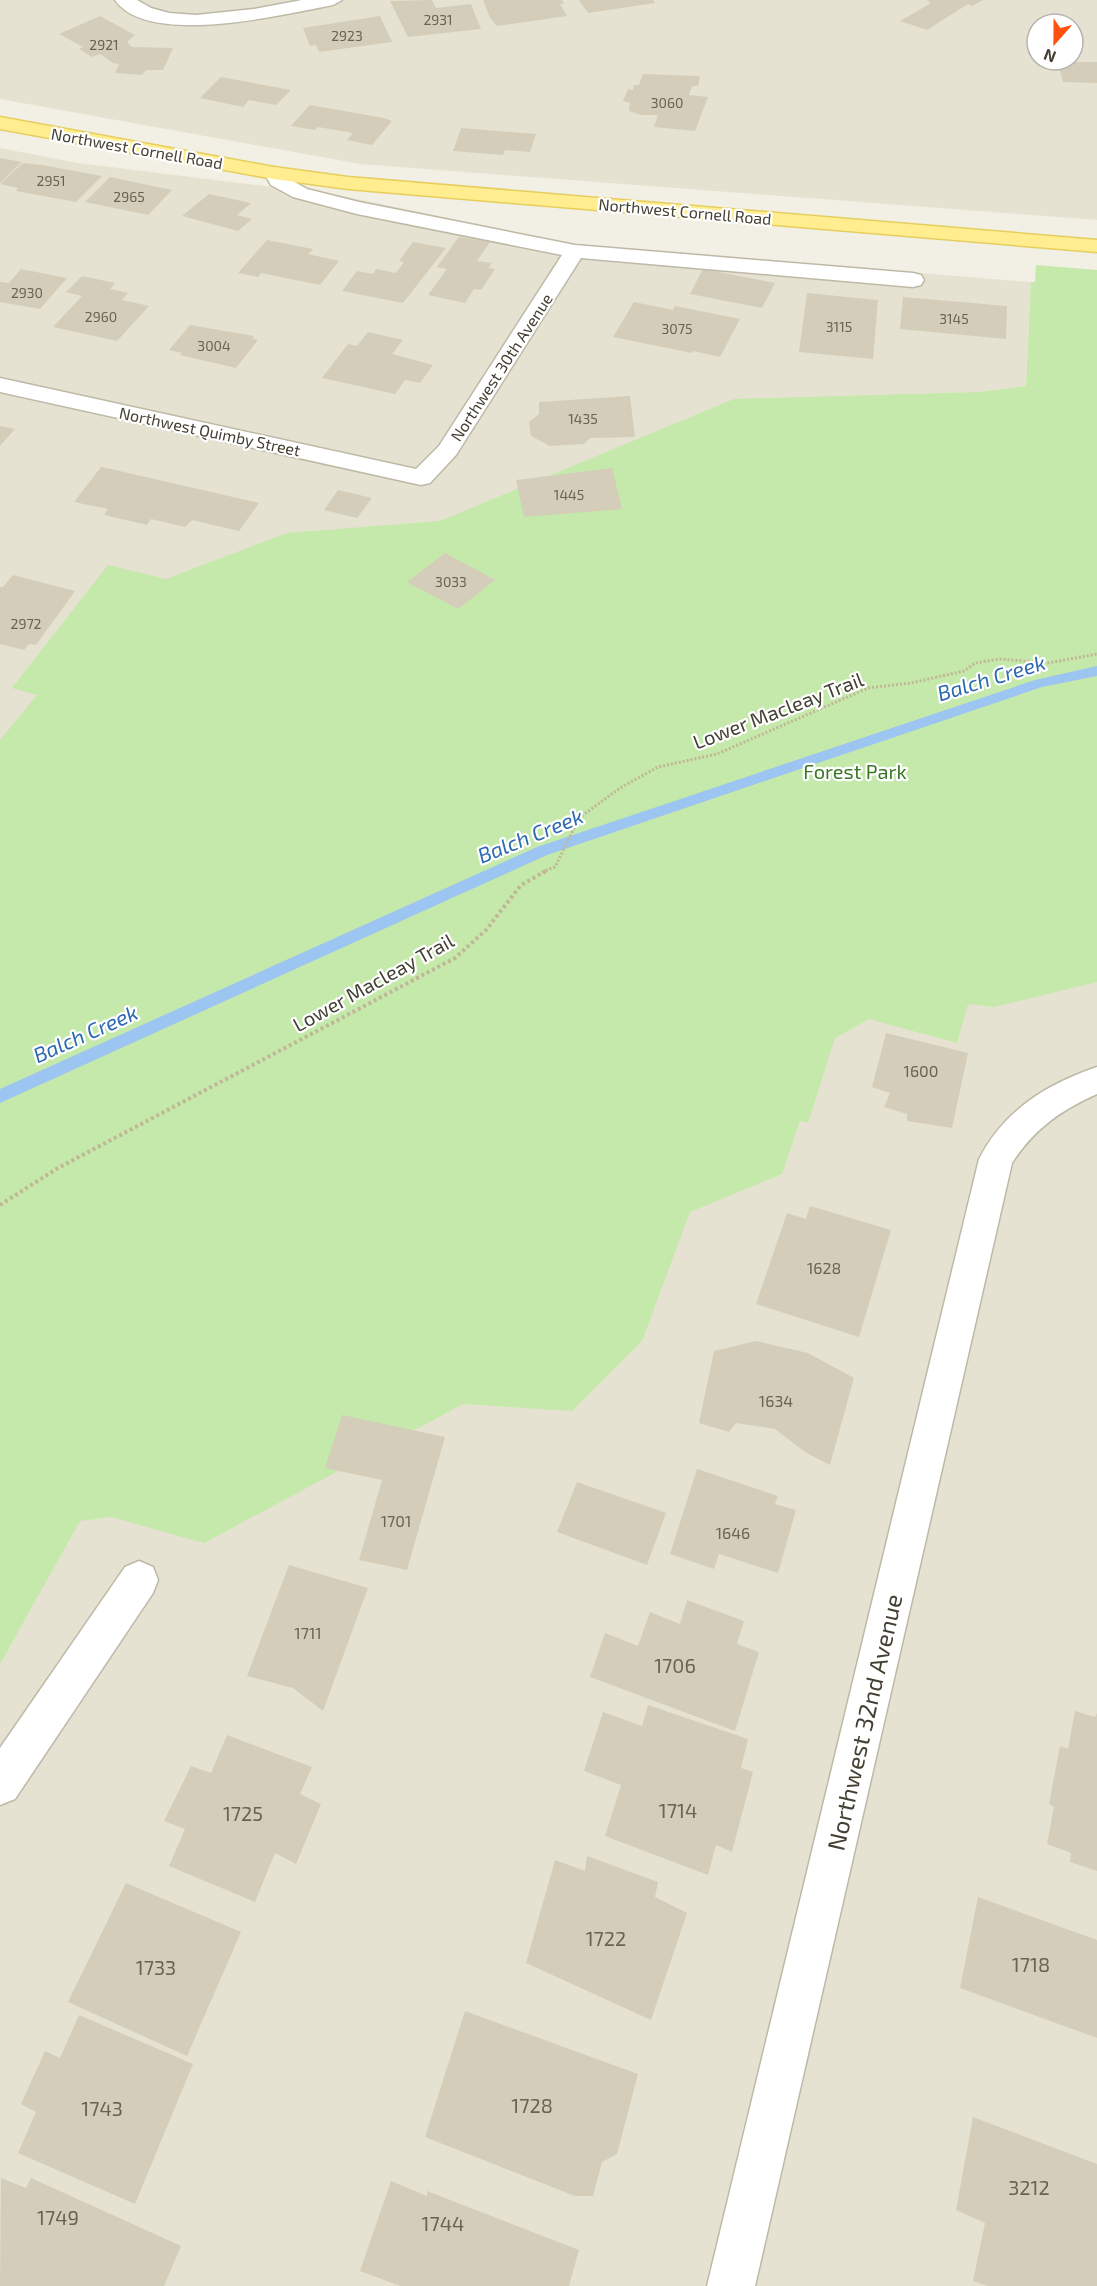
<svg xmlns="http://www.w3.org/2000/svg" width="1097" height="2286" font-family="'Exo 2',sans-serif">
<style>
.residential{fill:#e6e2d1;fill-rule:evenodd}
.green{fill:#c5e8ab}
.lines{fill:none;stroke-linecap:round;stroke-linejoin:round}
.stream{fill:#9dc5f2;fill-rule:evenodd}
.building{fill:#d4cdb9}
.minor-casing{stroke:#beb9a6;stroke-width:3}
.major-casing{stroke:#e6ce5e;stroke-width:3}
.path-far1{stroke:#c0b797;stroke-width:3;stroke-dasharray:2 2;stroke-linecap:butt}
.path{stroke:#c0b797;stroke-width:4;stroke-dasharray:3 3;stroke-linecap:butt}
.minor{fill:#fff;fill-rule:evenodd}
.major{fill:#ffed90;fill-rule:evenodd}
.labels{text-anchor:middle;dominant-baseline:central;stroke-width:4.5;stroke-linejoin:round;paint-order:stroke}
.far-number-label{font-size:14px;fill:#686354}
.far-street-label{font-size:16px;fill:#444033;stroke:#fff}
.number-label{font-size:16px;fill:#686354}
.street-label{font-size:20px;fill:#444033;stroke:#fff}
.park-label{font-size:20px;fill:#3a7726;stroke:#fff}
.near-number-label{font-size:20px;fill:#686354}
.water-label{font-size:21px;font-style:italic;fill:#2b68b2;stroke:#fff}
.near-street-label{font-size:24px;fill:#444033;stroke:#fff}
</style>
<rect width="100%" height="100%" fill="#f2f0e4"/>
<g class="residential">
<path d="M0,0h1097v220l-737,-56 -360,-65zM1037,24h36v36h-36z"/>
<path d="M0,148l78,15 260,32 240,50 453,37 -5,104 -134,19 -599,356 -293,24z"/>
<path d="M1097,966v1320h-1097v-705l98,-178 745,-391 126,-14z"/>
</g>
<path class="green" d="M1036,265l61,5v712l-103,25 -26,-3 -11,39 -88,-24 -34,19 -27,85 -8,-2 -18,53 -92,38 -48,129 -70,70 -109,-7 -259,139 -93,-26 -31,4 -80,143v-924l37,-45 -25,-7 96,-123 58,14 121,-46 153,-12 294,-122 247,-7 45,-6 5,-104h4z"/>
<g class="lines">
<path class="stream" d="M1097,666v10l-55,11 -495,168 -547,248v-14l537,-242 498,-167z"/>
</g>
<g class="building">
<path d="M432,0l4,8 35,-4 10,25 -73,8 -18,-36z"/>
<path d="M483,0h79l2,4h-4l7,12 -70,10 -7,-8z"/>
<path d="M579,0h74l2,3 -67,10z"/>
<path d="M929,0h54l-11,6 -4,-2 -41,26 -27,-9 31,-18 -4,-2z"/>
<path d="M100,16l35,19 -8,7 5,5 41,1 -10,22h-17l-4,5 -27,-2 4,-9 -6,-1 -13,-9 -8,3 -13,-8 4,-2 -24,-13z"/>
<path d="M380,16l12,26 -73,10 -3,-7 -6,1 -7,-18z"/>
<path d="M1058,62h39v21l-34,-1z"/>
<path d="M643,74l57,2 -2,10h-6l-3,9 19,2 -13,34 -41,-4 4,-12h-17l-12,-4 1,-8 -7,-2 5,-12 5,1 1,-5h5z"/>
<path d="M221,77l70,13 -15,15 -27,-5 -6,7 -43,-9z"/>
<path d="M310,105l74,13 8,3 -20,24 -25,-5 6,-7 -35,-6 -3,3 -24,-4z"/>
<path d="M461,128l75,6 -6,18 -25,-2 -2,5 -50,-4z"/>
<path d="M0,158l22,4 -22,21z"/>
<path d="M23,163l19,2 60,11 -26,26 -60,-11 2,-3 -18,-4z"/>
<path d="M110,177l62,13 -24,25 -63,-13z"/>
<path d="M209,194l42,9 -14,12 15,4 -14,12 -56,-15z"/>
<path d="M459,237l31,5 -13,19 15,2 -4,5 7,1 -14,21 -7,-1 -9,14 -37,-8 19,-26 -10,-2z"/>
<path d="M267,240l46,9 -5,5 31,7 -19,24 -59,-12 -3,4 -20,-4z"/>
<path d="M413,242l33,6 -43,55 -61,-12 15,-20 16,3 3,-5 20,4 8,-11 -5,-1z"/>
<path d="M21,269l46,9 -27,31 -40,-7v-20l9,1z"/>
<path d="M703,269l72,14 -13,25 -72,-14z"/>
<path d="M82,276l33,7 -5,6 18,4 -6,7 27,6 -32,35 -64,-14 29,-31 -16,-4z"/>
<path d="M807,293l71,7 -5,59 -74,-7z"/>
<path d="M903,297l104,9 -1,33 -106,-10z"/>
<path d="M634,302l39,8 2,-4 65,13 -20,38 -27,-6 -1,2 -79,-16z"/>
<path d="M190,325l64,11 -2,2 6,2 -22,28 -56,-13 2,-2 -13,-3z"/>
<path d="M368,332l35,8 -11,14 41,11 -13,18 -15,-3 -10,14 -73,-16 26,-34 9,2z"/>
<path d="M630,396l5,41 -45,1 -6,6 -34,2 -19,-10 -2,-14 10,-8v-12z"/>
<path d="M0,426l15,3 -15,17z"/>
<path d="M101,467h1l157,36 -20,28 -47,-11 -7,7 -34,-8 -4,6 -43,-10 4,-6 -34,-7z"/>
<path d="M612,468l10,41 -98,8 -8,-37z"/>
<path d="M338,490l34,8 -15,20 -33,-8z"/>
<path d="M445,553l50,27 -37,29 -51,-27z"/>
<path d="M13,575l62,16 -39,54 -7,-1 -5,6 -24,-6v-57h3z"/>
<path d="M886,1033l82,20 -16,75 -45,-7v-7l-23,-7 6,-14 -18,-6z"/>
<path d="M810,1206l81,24 -32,107 -103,-33 31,-91 19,6z"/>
<path d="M756,1341l52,12 46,25 -24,87 -25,-13 -30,-23 -39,-6 -7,9 -30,-9 15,-72z"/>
<path d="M342,1415l103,22 -38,133 -48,-10 23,-80 -57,-12z"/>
<path d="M697,1469l81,27 -3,8 21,6 -18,63 -59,-19 -5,15 -44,-15z"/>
<path d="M577,1482l89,31 -19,52 -90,-33z"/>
<path d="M289,1565l79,23 -45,123 -30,-23 -46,-12z"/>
<path d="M687,1600l57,21 -7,23 22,8 -24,79 -145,-54 15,-44 33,13 12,-34 30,12z"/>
<path d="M648,1705l100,34 -7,29 12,4 -21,80 -16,-7 -8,30 -103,-39 16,-51 -37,-14 19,-59 39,14z"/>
<path d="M1075,1711l20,6 2,-4v158l-27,-9 1,-9 -24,-9 7,-37 -5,-3 11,-58 8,3z"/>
<path d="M227,1735l85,32 -12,27 21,10 -25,60 -21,-11 -20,49 -86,-36 16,-37 -21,-8 27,-55 20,7z"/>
<path d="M587,1856l71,26 -3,15 32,16 -36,107 -125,-57 29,-103 30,11z"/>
<path d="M126,1883l115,49 -54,124 -119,-54z"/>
<path d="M978,1897l119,43v98l-137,-50z"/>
<path d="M465,2011l173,63 -21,80 -15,8 -9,34h-18l-150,-59z"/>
<path d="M79,2015l114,49 -58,140 -117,-51 18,-41 -15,-8 24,-53 15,7z"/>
<path d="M973,2117l124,47v122h-109l-15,-5 12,-58 -29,-13z"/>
<path d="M1,2178l25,10 5,-10 150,68 -17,40h-164z"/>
<path d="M391,2181l36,15v-5l152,59 -10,36h-169l-40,-15z"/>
</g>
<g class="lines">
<defs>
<g id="minor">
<path d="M115,0h22l14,8 18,5 27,2 58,-6 48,-9h40l-9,5c-48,9 -185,43 -218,-5z"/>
<path d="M274,167l7,2 5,8 21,12 52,13 216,43 338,28 8,2 3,5 -3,5 -8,2 -332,-29 -125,197 -26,28 -9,2 -421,-93v-14l416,91 23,-23 123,-191 -205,-41 -64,-17 -22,-12 -7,-12 3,-4z"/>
<path d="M1097,1067v27c-36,16 -63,35 -85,69l-257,1123h-48l272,-1127c25,-49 68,-75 118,-92z"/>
<path d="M139,1561l14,6 5,13 -5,13 -138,206 -15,6v-57l125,-181z"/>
</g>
<path id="major" d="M0,117l274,50 74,10 749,63v12l-749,-63 -74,-10 -274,-50z"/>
</defs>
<use href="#minor" class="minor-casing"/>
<use href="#major" class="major-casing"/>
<path class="path-far1" d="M542,872l13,-5 24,-49 41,-30 38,-21 59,-13 151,-66 43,-5 53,-12 11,-8 25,-4 48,4 49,-9"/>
<path class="path" d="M0,1205l58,-37 397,-210 31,-28 35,-45 25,-14"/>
<use href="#minor" class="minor"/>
<use href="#major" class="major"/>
</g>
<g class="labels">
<g class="far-number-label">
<text x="438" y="19">2931</text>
<text x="347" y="35">2923</text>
<text x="104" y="44">2921</text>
<text x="667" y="102">3060</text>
<text x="51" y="180">2951</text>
<text x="129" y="196">2965</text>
<text x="27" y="292">2930</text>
<text x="101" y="316">2960</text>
<text x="954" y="318">3145</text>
<text x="839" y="326">3115</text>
<text x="677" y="328">3075</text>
<text x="214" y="345">3004</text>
<text x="583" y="418">1435</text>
<text x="569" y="494">1445</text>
<text x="451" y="581">3033</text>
<text x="26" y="623">2972</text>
</g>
<g class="far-street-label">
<text transform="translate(137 148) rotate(10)">Northwest Cornell Road</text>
<text transform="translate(685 211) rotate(5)">Northwest Cornell Road</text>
<text transform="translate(501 367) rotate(-57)">Northwest 30th Avenue</text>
<text transform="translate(210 431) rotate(12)">Northwest Quimby Street</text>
</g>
<g class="number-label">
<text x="921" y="1070">1600</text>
<text x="824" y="1267">1628</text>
<text x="776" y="1400">1634</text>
<text x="396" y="1520">1701</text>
<text x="733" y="1532">1646</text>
<text x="308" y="1632">1711</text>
</g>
<g class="street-label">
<text transform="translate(778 710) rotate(-21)">Lower Macleay Trail</text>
<text transform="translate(373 982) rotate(-29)">Lower Macleay Trail</text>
</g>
<g class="park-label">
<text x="855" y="771">Forest Park</text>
</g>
<g class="near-number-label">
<text x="675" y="1665">1706</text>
<text x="678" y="1810">1714</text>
<text x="243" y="1813">1725</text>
<text x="606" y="1938">1722</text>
<text x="1031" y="1964">1718</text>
<text x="156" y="1967">1733</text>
<text x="532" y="2105">1728</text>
<text x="102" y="2108">1743</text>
<text x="1029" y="2187">3212</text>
<text x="58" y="2217">1749</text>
<text x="443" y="2223">1744</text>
</g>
<g class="water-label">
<text transform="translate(991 677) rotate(-17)">Balch Creek</text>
<text transform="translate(530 835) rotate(-22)">Balch Creek</text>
<text transform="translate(85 1033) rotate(-24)">Balch Creek</text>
</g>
<g class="near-street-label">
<text transform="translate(864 1722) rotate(-77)">Northwest 32nd Avenue</text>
</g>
</g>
<g transform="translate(1055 42) rotate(201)"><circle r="28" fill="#ffffff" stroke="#b4b3ad" stroke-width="1.5"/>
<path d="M0-4.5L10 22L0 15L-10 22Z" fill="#ff500e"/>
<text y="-9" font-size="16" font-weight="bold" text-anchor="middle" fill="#444033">N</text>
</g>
</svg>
